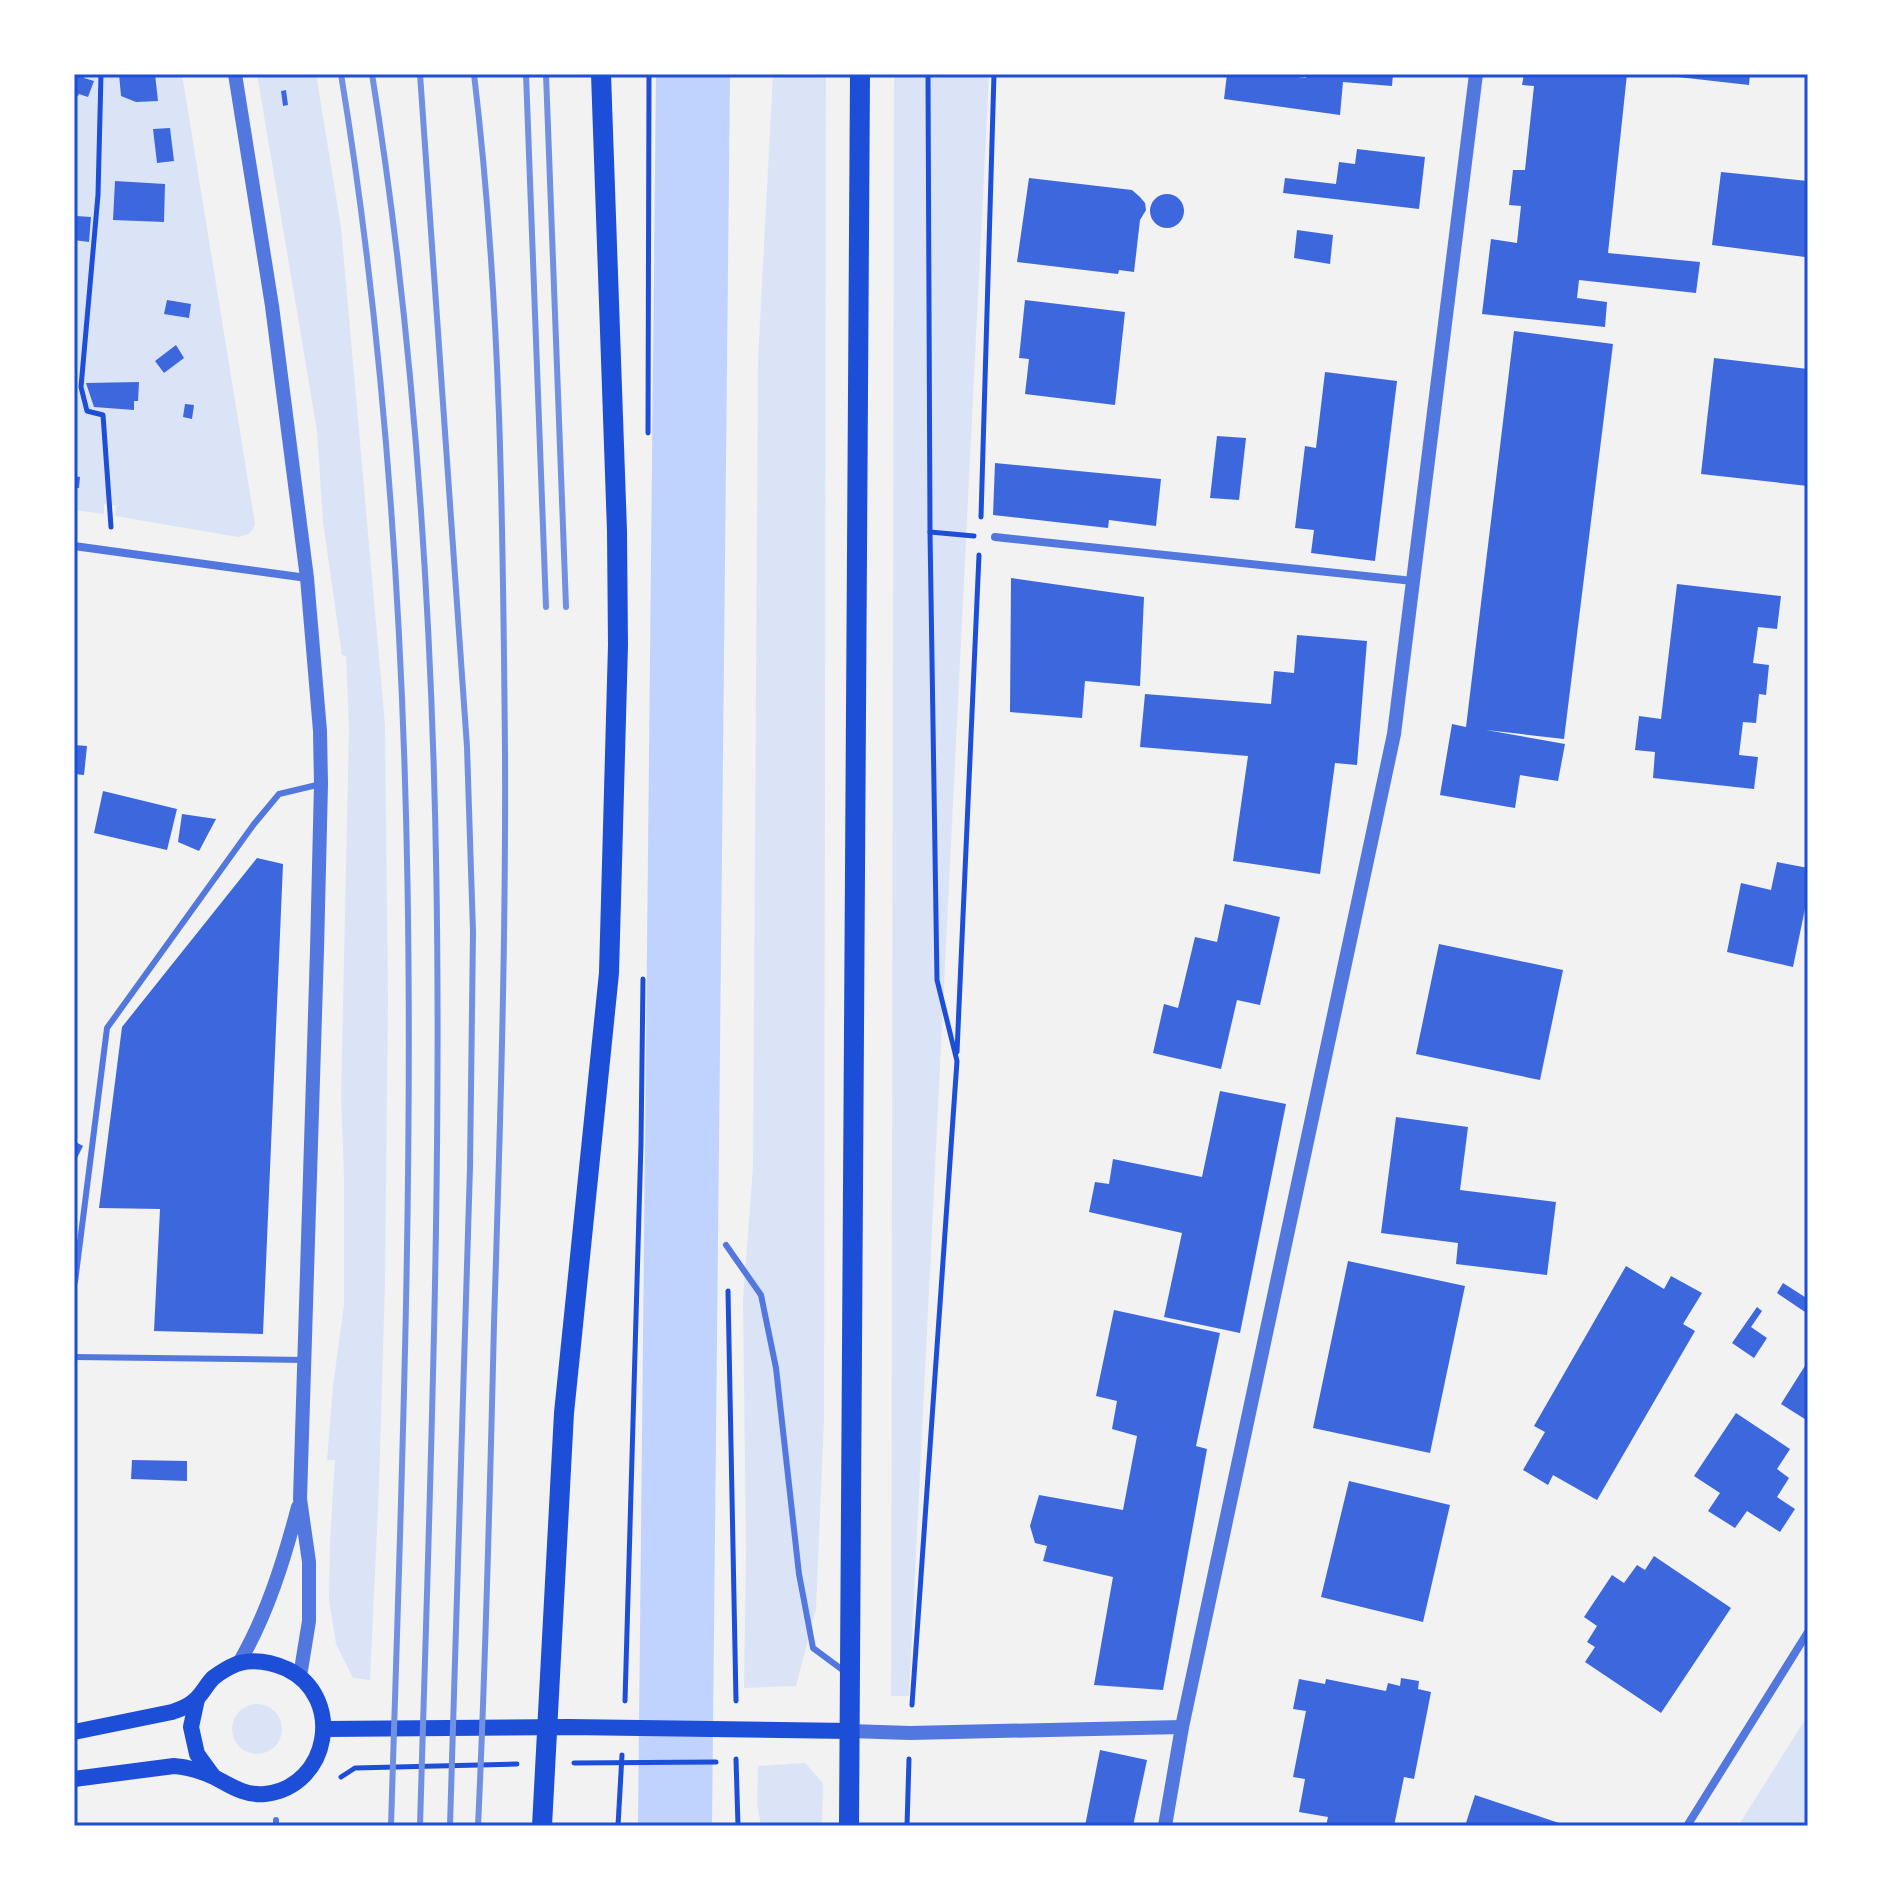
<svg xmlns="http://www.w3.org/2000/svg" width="1882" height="1900" font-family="'Libre Baskerville',serif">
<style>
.green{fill:#dbe4f7}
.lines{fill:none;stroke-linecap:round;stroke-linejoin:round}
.river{stroke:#bfd3fe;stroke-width:74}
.building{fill:#3d67dc}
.path{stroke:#1d4ed8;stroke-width:5}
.service{stroke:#5277de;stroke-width:6}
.minor{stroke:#5277de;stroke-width:8}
.tertiary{stroke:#5277de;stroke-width:14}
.secondary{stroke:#1d4ed8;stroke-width:16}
.primary{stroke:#1d4ed8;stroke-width:20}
.rail{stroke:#7290e2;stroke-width:6}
.neatline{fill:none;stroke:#1d4ed8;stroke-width:3}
</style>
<rect width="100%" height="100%" fill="#f2f2f2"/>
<g class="green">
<path d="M74,74h108l73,450c-3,10 -8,11 -17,13l-123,-21 1,-10 -12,-2v10l-30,-4z"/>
<path d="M257,74h59l25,153 44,498 3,275 -3,284 -6,203 -9,193 -17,-2 -17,-34 -7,-44 1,-60 5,-80h-8l6,-74 11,-81v-129l-3,-79 8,-368 -3,-73 -4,-1 -19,-133 -6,-91z"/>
<path d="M773,74h53l-2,1346 -8,189 -20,77 -52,2 2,-135 -3,-254 10,-132 5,-808z"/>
<path d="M894,74h95l-80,1622h-18z"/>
<circle cx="257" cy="1729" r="25"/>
<path d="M1808,1715v111h-70z"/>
<path d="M805,1763l18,20 -1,43h-61l-4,-22 1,-38z"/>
</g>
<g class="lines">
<path class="river" d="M675,1826l18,-1752"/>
</g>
<g class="building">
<path d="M74,74h11l-1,4 10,3 -6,16 -9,-3 -1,2 -4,-1z"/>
<path d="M119,74h36l3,27 -22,1 -15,-6z"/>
<path d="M1227,74h43l36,4 1,-4h86l-1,12 -49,-4 -3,33 -116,-16z"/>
<path d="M1524,74h103l-19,179 92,9 -4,31 -117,-13 -2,18 30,4 -2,25 -123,-13 9,-75 26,4 4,-37 -12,-1 4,-35h12l9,-84 -12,-1z"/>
<path d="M1669,74h81l-1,11 -80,-9z"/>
<path d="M286,90l2,15 -5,1 -2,-15z"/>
<path d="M170,128l4,33 -17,2 -4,-34z"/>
<path d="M1357,149l68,8 -6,52 -136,-16 2,-15 51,6 3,-22 16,2z"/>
<path d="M1721,172l87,9v70h-3v6l-93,-12z"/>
<path d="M1029,178l103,12 8,7 5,6 1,7 -6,10 -6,52 -15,-2 -1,4 -101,-12z"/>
<path d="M115,181l50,3 -1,38 -51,-2z"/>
<circle cx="1167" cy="211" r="17"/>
<path d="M76,216l15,1 -2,25 -15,-2z"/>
<path d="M1297,230l36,5 -3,29 -36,-6z"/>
<path d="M167,300l24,4 -2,14 -25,-4z"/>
<path d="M1025,300l100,12 -10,93 -90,-11 4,-35 -10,-1z"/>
<path d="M1514,331l99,13 -49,395 -78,-9 79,14 -7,37 -38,-6 -5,33 -75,-13 12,-71 14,3z"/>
<path d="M176,345l8,13 -20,15 -9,-12z"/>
<path d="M1714,358l94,11v117l-107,-12z"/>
<path d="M1325,372l72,9 -22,180 -64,-8 3,-23 -19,-2 10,-82 11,2z"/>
<path d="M139,382l-1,19h-4v9l-40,-3 -8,-24z"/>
<path d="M185,404l9,1 -2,14 -9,-2z"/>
<path d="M1217,436l29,2 -7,62 -29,-2z"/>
<path d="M995,463l166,16 -5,47 -47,-6 -1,8 -115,-13z"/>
<path d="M74,476l6,1 -1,11h-5z"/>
<path d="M1011,578l133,19 -4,89 -55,-5 -3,37 -72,-6z"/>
<path d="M1677,584l104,12 -4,33 -19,-2 -5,36 16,2 -3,30 -7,-1 -3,29 -13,-1 -4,33 19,2 -4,32 -101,-11 2,-26 -20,-2 4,-34 22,3z"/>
<path d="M1297,635l70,6 -10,124 -22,-2 -15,111 -87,-13 15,-105 -108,-9 5,-53 126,10 3,-33 20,2z"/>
<path d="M74,745l13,1 -3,29 -10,-1z"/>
<path d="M103,791l74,18 -10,41 -73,-17z"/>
<path d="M182,814l34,5 -17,32 -21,-9z"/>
<path d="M257,858l26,6 -20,470 -109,-3 6,-122 -61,-1 23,-181z"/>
<path d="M1777,862l31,6v26l-15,73 -66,-15 14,-69 30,7z"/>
<path d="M1225,904l55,13 -20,88 -23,-5 -16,69 -68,-16 11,-49 14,4 17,-71 22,5z"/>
<path d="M1439,944l124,26 -23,110 -124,-26z"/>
<path d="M1220,1091l66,13 -46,229 -76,-16 18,-84 -93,-21 6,-30 14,2 4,-25 89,18z"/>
<path d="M1396,1117l72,10 -8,63 96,12 -9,73 -91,-11 2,-21 -77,-10z"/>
<path d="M74,1141l9,5 -9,18z"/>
<path d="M1348,1261l117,25 -35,167 -117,-25z"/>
<path d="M1626,1266l38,23 7,-13 31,17 -19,31 12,7 -98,169 -44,-25 -5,10 -25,-15 22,-38 -11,-6z"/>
<path d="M1783,1283l25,16v15l-31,-21z"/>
<path d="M1757,1307l5,4 -11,16 16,11 -13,20 -22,-15z"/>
<path d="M1114,1310l106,23 -24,113 11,3 -44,241 -69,-5 19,-108 -70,-16 4,-15 -12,-3 -5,-17 9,-31 84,15 14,-74 -25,-7 5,-28 -21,-5z"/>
<path d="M1808,1361v60l-27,-17z"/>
<path d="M1736,1413l54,36 -13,20 12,9 -12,19 18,12 -15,23 -33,-21 -12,17 -27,-17 12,-18 -26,-17z"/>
<path d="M132,1460l55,1v20l-56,-2z"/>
<path d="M1349,1481l101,24 -27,117 -102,-25z"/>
<path d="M1654,1556l77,52 -70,105 -76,-51 10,-15 -8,-5 10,-16 -13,-9 28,-42 12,8 13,-18 8,5z"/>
<path d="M1401,1678l18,3 -1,8 13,3 -17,87 -10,-2 -10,49h-68l2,-9 -29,-5 6,-33 -12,-2 13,-66 -13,-2 6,-30 26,5 1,-5 60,12 2,-8 12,3z"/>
<path d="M1100,1750l47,10 -14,66h-48z"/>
<path d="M1475,1795l90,30v1h-100z"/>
</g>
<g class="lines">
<g class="path">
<path d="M101,74l-3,121 -17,192 6,24 16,4 8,112"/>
<path d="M648,433l1,-359"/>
<path d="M981,517l13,-443"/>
<path d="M930,532l44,4"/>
<path d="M957,1052l22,-497"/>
<path d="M728,1291l8,410"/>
<path d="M625,1701l16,-558 2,-164"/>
<path d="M912,1705l45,-644 -20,-81 -7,-448 -2,-458"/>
<path d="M736,1759l2,67"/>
<path d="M574,1763l142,-1"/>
<path d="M341,1777l14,-9 162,-4"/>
<path d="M618,1826l4,-71"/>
<path d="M907,1826l2,-67"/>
</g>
<g class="service">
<path d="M726,1245l35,50 15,73 23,206 14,74 31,23"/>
<path d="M75,1282l32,-254 147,-204 25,-30 42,-10"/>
<path d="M74,1357l231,3"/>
<path d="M276,1826v-6"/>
</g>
<g class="minor">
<path d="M995,537l418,44"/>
<path d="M74,546l233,32"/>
<path d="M1687,1826l121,-194"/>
</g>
<g class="tertiary">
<path d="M235,74l37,232 35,272 13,153 1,53 -4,166 -17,549 9,63v59l-9,55"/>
<path d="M239,1663c28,-48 45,-103 59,-156"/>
<path d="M850,1731l60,2 272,-6"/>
<path d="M1165,1826l17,-99 212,-993 82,-660"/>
</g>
<g class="secondary">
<path d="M197,1699l-6,28 6,27 16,22"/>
<path d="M324,1729l245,-2 281,4"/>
<path d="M74,1732l98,-20c8,-3 16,-5 22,-11 8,-6 12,-16 19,-23 6,-5 19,-13 27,-15 16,-4 33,0 47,6 58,28 43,118 -22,125 -20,2 -34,-8 -51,-17 -13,-6 -26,-10 -40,-11l-100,13"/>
</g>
<g class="primary">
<path d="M542,1826l22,-413 45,-440 9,-328 -1,-114 -16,-457"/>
<path d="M849,1826l11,-1752"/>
</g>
<g class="rail">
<path d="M341,74c95,579 68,1168 50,1752"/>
<path d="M372,74c93,579 65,1168 48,1752"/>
<path d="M420,74l47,673 6,185 -3,235 -20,659"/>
<path d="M474,74c27,225 29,451 31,677 1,191 -5,382 -11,573 -4,167 -8,335 -16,502"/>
<path d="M526,74l20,533"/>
<path d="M546,74l20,533"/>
</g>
</g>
<rect width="1882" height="1900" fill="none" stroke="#ffffff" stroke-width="152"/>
<rect x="76" y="76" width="1730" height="1748" class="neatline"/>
</svg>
